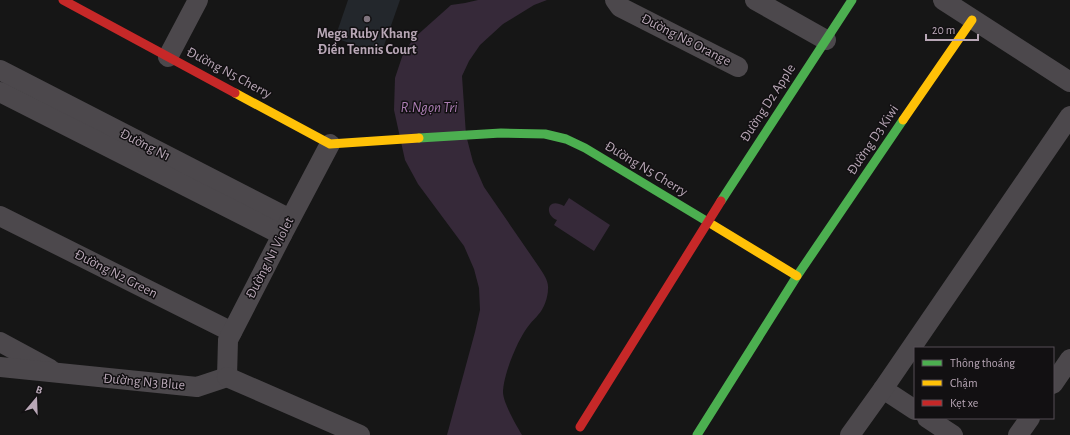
<svg xmlns="http://www.w3.org/2000/svg" width="1070" height="435" font-family="'Alegreya Sans',sans-serif">
<style>
.green{fill:#23272c}
.water{fill:#362939}
.lines{fill:none;stroke-linecap:round;stroke-linejoin:round}
.street{stroke:#4c484c;stroke-width:20}
.fast{stroke:#4caf50;stroke-width:9}
.slow{stroke:#ffc107;stroke-width:9}
.jam{stroke:#c62828;stroke-width:9}
.poi-dot{fill:#7f747e;stroke:#121012;stroke-width:1.5}
.labels{text-anchor:middle;dominant-baseline:central;stroke-width:3;stroke-linejoin:round;paint-order:stroke}
.poi-label{font-size:14px;font-weight:bold;fill:#b8a7b6;stroke:#121012}
.street-label{font-size:14px;fill:#b8a7b6;stroke:#121012}
.water-label{font-size:15px;font-style:italic;fill:#ac7db3;stroke:#121012}
</style>
<rect width="100%" height="100%" fill="#161616"/>
<path class="green" d="M348,0h52l-19,54 -46,-16z"/>
<g class="water">
<path d="M478,0h69l-13,5 -31,19 -23,21 -11,16 -7,15 4,59 7,27 11,25 55,80c4,6 10,14 9,22 0,8 -4,20 -10,26 -2,3 -6,6 -8,9 -12,14 -27,51 -27,69 1,11 13,32 19,42h-75l28,-103 5,-22 -1,-22 -5,-19 -10,-23 -46,-62 -13,-24 -11,-50 1,-32 8,-24 11,-16 37,-33 14,-2z"/>
<path d="M569,198l41,27 -16,26 -40,-26 3,-5c-13,-5 -10,-24 7,-14z"/>
</g>
<g class="lines">
<g class="street">
<path d="M615,0l5,7 118,60"/>
<path d="M755,0l71,40"/>
<path d="M943,0l127,82"/>
<path d="M168,57l30,-57"/>
<path d="M0,70l290,149"/>
<path d="M0,92l282,143"/>
<path d="M0,216l232,116"/>
<path d="M0,342l50,27"/>
<path d="M0,367l197,20 30,-10"/>
<path d="M227,377l1,-37 54,-105 48,-91"/>
<path d="M227,377l133,58"/>
<path d="M1053,384l17,-25"/>
<path d="M883,389l32,21"/>
<path d="M927,418l26,17"/>
<path d="M850,435l33,-46 187,-273"/>
<path d="M1018,435l12,-17"/>
</g>
<g class="fast">
<path d="M419,138l82,-5 44,1 21,5 19,9 123,74"/>
<path d="M721,201l131,-201"/>
<path d="M697,435l100,-159 106,-156"/>
</g>
<g class="slow">
<path d="M235,93l95,51 89,-6"/>
<path d="M903,120l69,-100"/>
<path d="M708,222l89,54"/>
</g>
<g class="jam">
<path d="M63,0l172,93"/>
<path d="M580,427l141,-226"/>
</g>
</g>
<circle class="poi-dot" cx="367" cy="19" r="4"/>
<g class="labels">
<g class="poi-label">
<text x="367" y="34">Mega Ruby Khang<tspan x="367" dy="16">Điền Tennis Court</tspan></text>
</g>
<g class="street-label">
<text transform="translate(686 40) rotate(27)">Đường N8 Orange</text>
<text transform="translate(229 73) rotate(28)">Đường N5 Cherry</text>
<text transform="translate(768 103) rotate(-57)">Đường D2 Apple</text>
<text transform="translate(873 140) rotate(-56)">Đường D3 Kiwi</text>
<text transform="translate(145 145) rotate(27)">Đường N1</text>
<text transform="translate(646 169) rotate(31)">Đường N5 Cherry</text>
<text transform="translate(270 258) rotate(-63)">Đường N1 Violet</text>
<text transform="translate(116 274) rotate(27)">Đường N2 Green</text>
<text transform="translate(144 382) rotate(5)">Đường N3 Blue</text>
</g>
<g class="water-label">
<text x="429" y="107">R.Ngọn Tri</text>
</g>
</g>
<rect x="914" y="347" width="140" height="72" fill="#121012" stroke="#544c54"/>
<rect x="922" y="360" width="20" height="6" fill="#4caf50" stroke="#544c54"/>
<text x="950" y="367" font-size="12" fill="#b8a7b6">Thông thoáng</text>
<rect x="922" y="380" width="20" height="6" fill="#ffc107" stroke="#544c54"/>
<text x="950" y="387" font-size="12" fill="#b8a7b6">Chậm</text>
<rect x="922" y="400" width="20" height="6" fill="#c62828" stroke="#544c54"/>
<text x="950" y="407" font-size="12" fill="#b8a7b6">Kẹt xe</text>
<g transform="translate(36 399) rotate(19)" stroke="#121012" stroke-width="3" paint-order="stroke">
<path d="M0-3L7 15L0 10L-7 15Z" fill="#b8a7b6"/>
<text y="-6" font-size="11" font-weight="bold" text-anchor="middle" fill="#b8a7b6">B</text>
</g>
<path d="M926 34v6h52v-6" fill="none" stroke="#b8a7b6" stroke-width="2"/>
<text x="932" y="34" font-size="12" fill="#b8a7b6" stroke="#121012" stroke-width="3" paint-order="stroke">20 m</text>
</svg>
